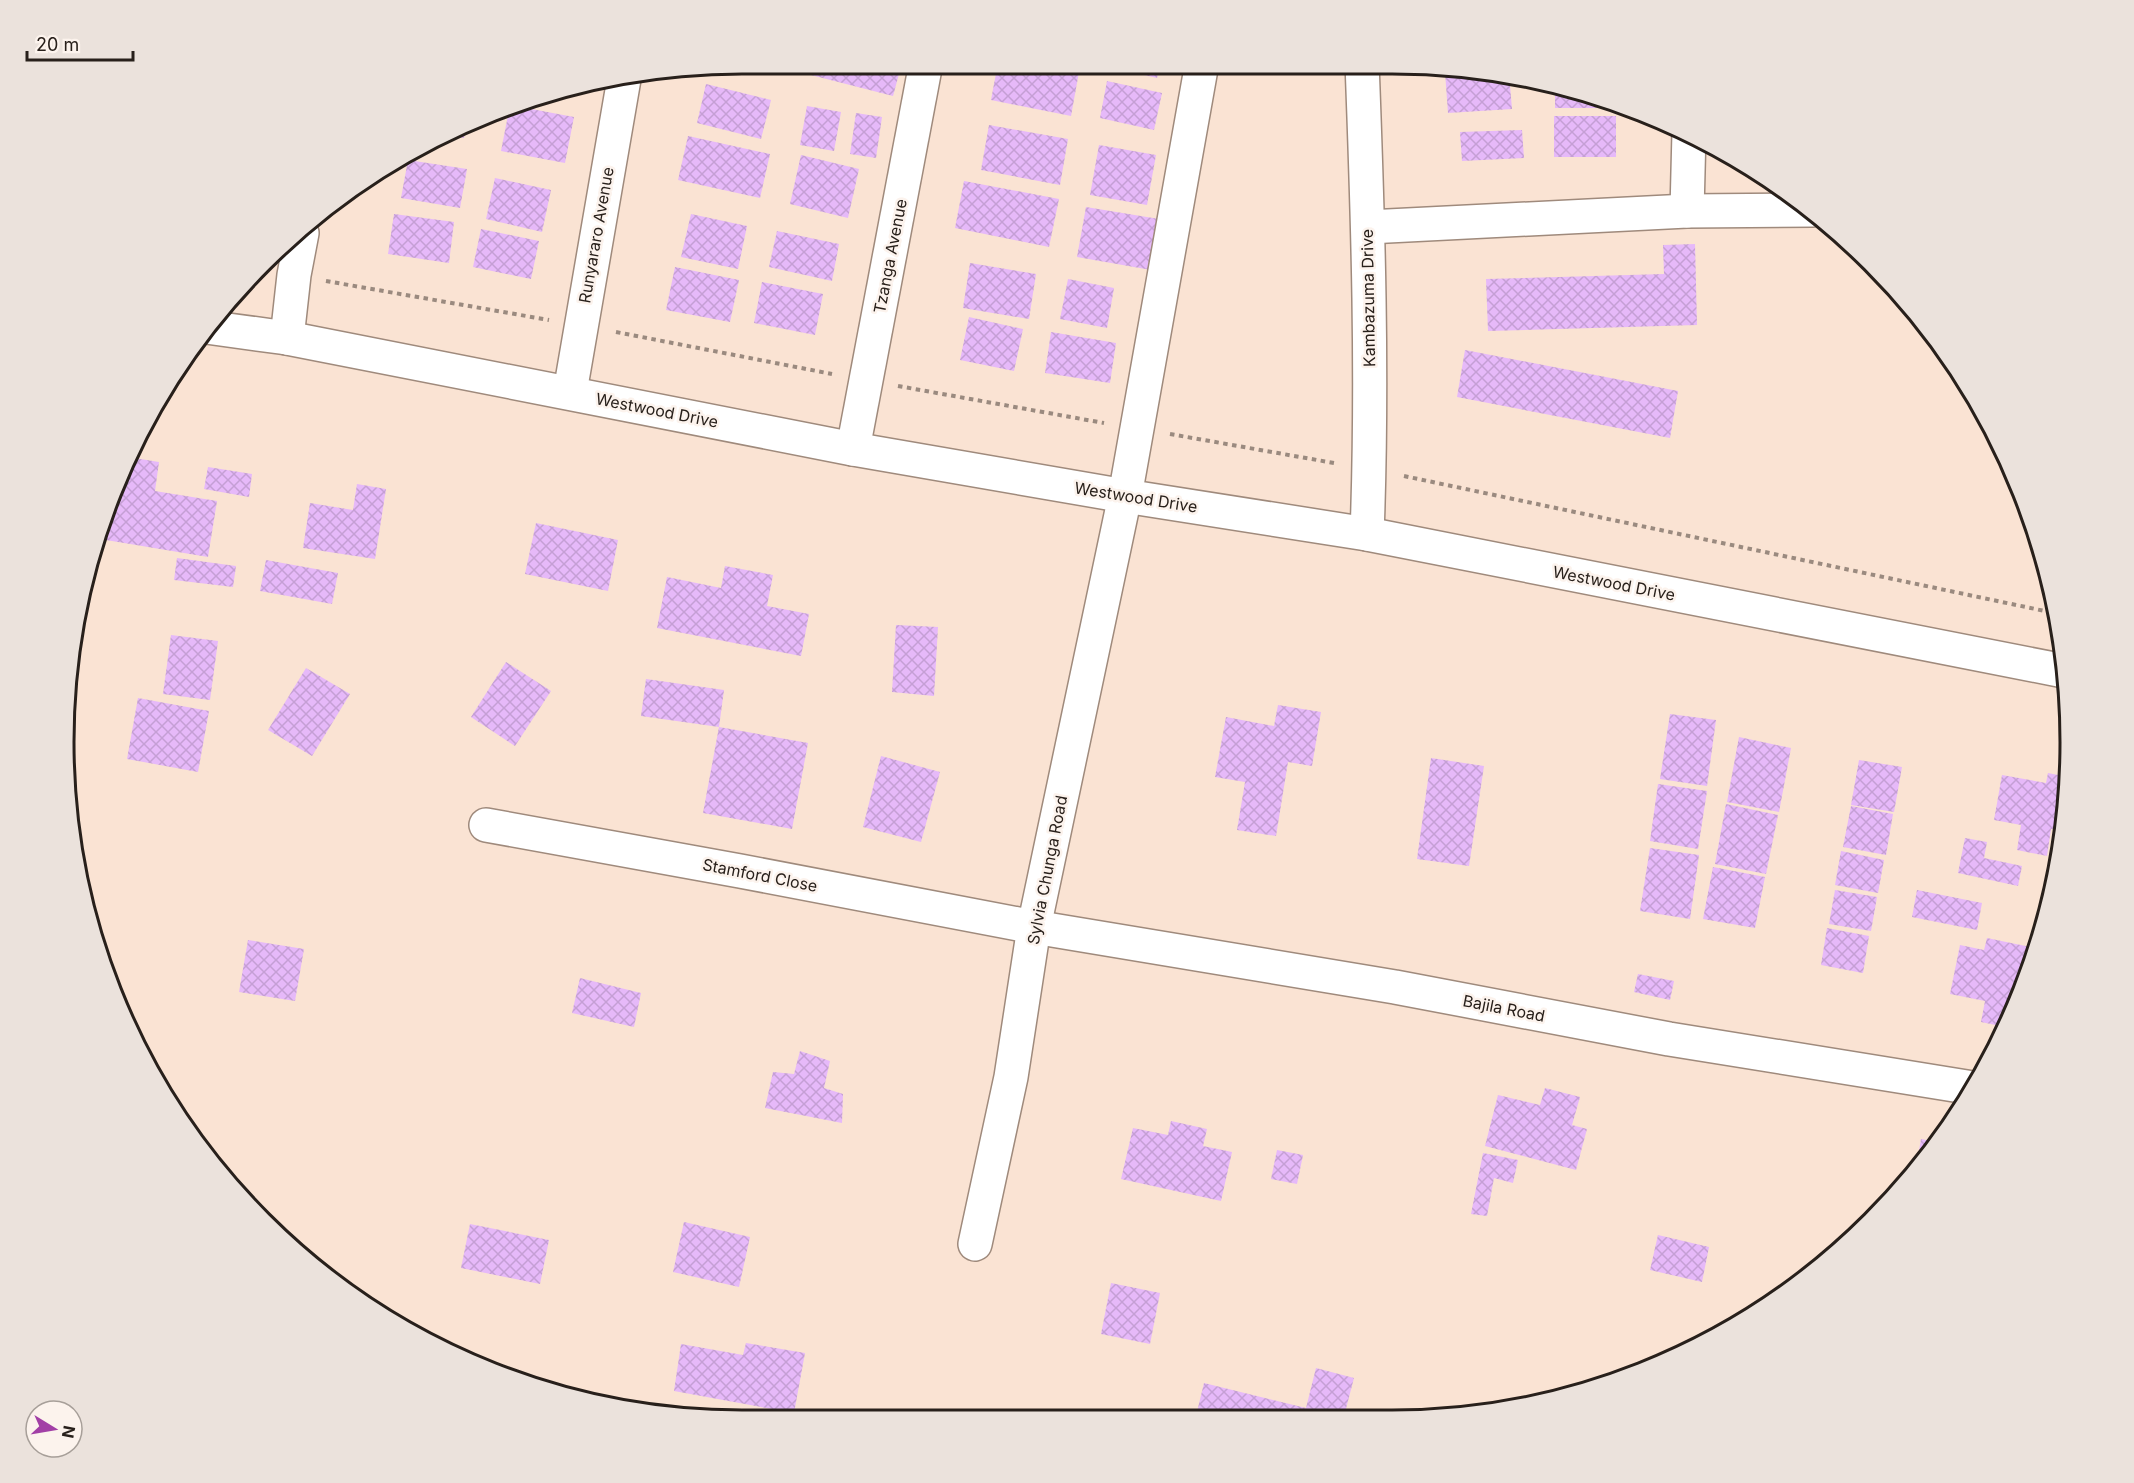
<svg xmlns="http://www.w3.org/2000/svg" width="2134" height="1483" font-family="Inter,sans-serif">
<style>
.building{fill:url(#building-cross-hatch)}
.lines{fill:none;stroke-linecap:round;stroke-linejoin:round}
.minor-casing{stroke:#9f8a7c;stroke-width:36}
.path{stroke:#9a8a7f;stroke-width:4;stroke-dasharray:4.5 4.5;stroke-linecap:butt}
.minor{stroke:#fff;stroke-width:33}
.labels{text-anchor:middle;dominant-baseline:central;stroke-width:5;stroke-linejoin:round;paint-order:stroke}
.street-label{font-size:16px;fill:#28201b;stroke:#fcf3ed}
.rim{fill:none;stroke:#28201b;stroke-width:3}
</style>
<defs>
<pattern id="building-cross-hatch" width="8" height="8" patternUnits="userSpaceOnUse" patternTransform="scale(1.5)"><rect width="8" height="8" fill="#e6b9f9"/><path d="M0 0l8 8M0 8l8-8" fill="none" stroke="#c59fd5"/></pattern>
</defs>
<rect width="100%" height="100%" fill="#fae3d3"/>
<g class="building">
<path d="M810,63h92l-9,33 -86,-22z"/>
<path d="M998,63h38l43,9 -8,44 -80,-16z"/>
<path d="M1106,63h55l-4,15 -51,-12z"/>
<path d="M1466,70l43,4 3,35 -64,4 -3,-41z"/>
<path d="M1107,81l55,12 -8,37 -54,-12z"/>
<path d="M706,84l65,16 -10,39 -64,-16z"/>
<path d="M575,85l-3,12 -24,-5 18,-6z"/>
<path d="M1555,86l62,21v1h-62z"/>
<path d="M510,105l64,12 -9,46 -64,-12z"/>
<path d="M807,106l34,6 -7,39 -34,-6z"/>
<path d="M856,113l26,4 -6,41 -26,-4z"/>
<rect x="1554" y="116" width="62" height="41"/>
<path d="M467,122l-3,16 -19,-4z"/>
<path d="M989,125l79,14 -8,46 -79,-15z"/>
<path d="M1522,130l2,28 -62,3 -2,-29z"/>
<path d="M688,136l82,18 -10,44 -82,-18z"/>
<path d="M1099,145l57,10 -9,50 -57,-10z"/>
<path d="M801,155l58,14 -11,49 -58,-14z"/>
<path d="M408,160l59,9 -7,39 -59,-10z"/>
<path d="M495,178l56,12 -9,42 -56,-13z"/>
<path d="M964,181l95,18 -10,48 -94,-19z"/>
<path d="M1086,207l73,12 -8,51 -74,-13z"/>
<path d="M394,214l60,8 -5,41 -61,-9z"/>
<path d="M691,214l56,12 -9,43 -57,-12z"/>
<path d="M481,229l58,12 -8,38 -58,-12z"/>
<path d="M777,231l62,13 -7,37 -63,-14z"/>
<path d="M1695,244l2,81 -209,6 -2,-52 178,-5 -1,-29z"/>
<path d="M970,263l66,11 -7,45 -66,-11z"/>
<path d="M675,267l64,13 -9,42 -64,-12z"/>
<path d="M1068,279l46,9 -7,40 -47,-9z"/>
<path d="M762,282l61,12 -8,41 -61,-12z"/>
<path d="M969,317l54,12 -9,42 -54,-11z"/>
<path d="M1051,332l65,11 -6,40 -65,-10z"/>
<path d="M1465,350l213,41 -8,47 -213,-41z"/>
<path d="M128,457l31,5 -4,29 62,10 -9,56 -108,-18 15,-57z"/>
<path d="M208,467l44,7 -3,23 -45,-8z"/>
<path d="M357,484l29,5 -11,70 -72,-11 7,-45 43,7z"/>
<path d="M536,523l82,17 -10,51 -83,-17z"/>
<path d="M177,558l59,8 -3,21 -59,-7z"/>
<path d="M266,560l72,13 -6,31 -72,-13z"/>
<path d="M725,566l48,9 -6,31 42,8 -8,42 -144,-28 10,-51 54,11z"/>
<path d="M896,625l42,2 -4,69 -42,-4z"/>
<path d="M171,635l47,6 -8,59 -47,-6z"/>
<path d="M506,662l45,29 -36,55 -44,-29z"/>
<path d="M306,668l44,26 -38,62 -44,-26z"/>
<path d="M646,679l78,11 -5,37 -78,-11z"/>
<path d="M138,698l71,13 -11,61 -71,-13z"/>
<path d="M1278,705l43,7 -9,54 -24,-4 -12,74 -39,-6 8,-48 -30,-5 11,-60 48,9z"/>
<path d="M1670,714l46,6 -9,66 -47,-7z"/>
<path d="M719,727l89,16 -16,86 -89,-16z"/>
<path d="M1739,737l52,11 -12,64 -52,-10z"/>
<path d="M881,756l59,16 -19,70 -58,-15z"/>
<path d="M1431,758l53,8 -15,100 -52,-7z"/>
<path d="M1859,760l43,7 -8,45 -43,-7z"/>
<path d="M2048,773l20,4 -6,54 -11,-2 -4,27 -30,-6 4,-25 -27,-5 8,-45 44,8z"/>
<path d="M1658,784l49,7 -9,58 -48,-8z"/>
<path d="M1726,804l52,11 -12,59 -51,-10z"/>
<path d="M1851,806l42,8 -7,41 -43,-8z"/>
<path d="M1965,838l22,4 -3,16 38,8 -4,20 -60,-13z"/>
<path d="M1650,848l49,7 -9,64 -50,-8z"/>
<path d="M1841,851l43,9 -6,33 -43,-8z"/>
<path d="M1713,867l52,10 -10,51 -52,-9z"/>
<path d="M1835,890l42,7 -6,34 -42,-7z"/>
<path d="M1917,890l65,13 -5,27 -65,-13z"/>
<path d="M1827,928l42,8 -6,37 -42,-8z"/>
<path d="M1987,938l48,10 -16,53 -14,26 -24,-5 4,-21 -35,-7 10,-49 24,5z"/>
<path d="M248,940l56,9 -9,52 -56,-9z"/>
<path d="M1638,974l36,7 -4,19 -36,-8z"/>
<path d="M580,978l61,15 -7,34 -62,-14z"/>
<path d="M800,1051l30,10 -6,27 19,6 -1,29 -77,-15 8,-36 21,2z"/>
<path d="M1545,1088l35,9 -8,28 15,4 -11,41 -91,-24 13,-51 42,10z"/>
<path d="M1171,1121l36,8 -4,17 29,6 -11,49 -100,-22 12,-51 35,7z"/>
<path d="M1921,1139l16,3 -21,26z"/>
<path d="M1277,1150l26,5 -6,29 -26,-5z"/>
<path d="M1483,1153l35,7 -5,23 -19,-5 -7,38 -16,-2z"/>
<path d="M684,1222l66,15 -11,50 -66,-15z"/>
<path d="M470,1224l79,16 -9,44 -79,-16z"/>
<path d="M1658,1235l51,12 -7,35 -52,-12z"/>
<path d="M1111,1283l49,10 -10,51 -49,-10z"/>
<path d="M746,1343l59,10 -11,60 -120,-22 7,-47 62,11z"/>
<path d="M1316,1368l38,10 -11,42h-148l9,-37 102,25z"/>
</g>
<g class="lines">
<defs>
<g id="minor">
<path d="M1362,63c6,157 11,314 5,471"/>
<path d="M1687,211l2,-79"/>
<path d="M1368,227l319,-16 126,-1"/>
<path d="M206,327l81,11 566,111 272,47 242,38 697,137"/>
<path d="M287,338l7,-63 8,-42"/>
<path d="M570,392l54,-313"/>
<path d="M853,449l73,-386"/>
<path d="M486,825l254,46 294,56 361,60 274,52 304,49"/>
<path d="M975,1244l36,-167 23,-150 91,-431 77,-433"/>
</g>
</defs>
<use href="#minor" class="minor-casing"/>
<g class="path">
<path d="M326,281l223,39"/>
<path d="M616,332l216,42"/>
<path d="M898,386l206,37"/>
<path d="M1170,434l164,29"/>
<path d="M1404,476l655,138"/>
</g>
<use href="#minor" class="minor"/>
</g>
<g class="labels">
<g class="street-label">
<text transform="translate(596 235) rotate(-80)">Runyararo Avenue</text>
<text transform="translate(890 256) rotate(-79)">Tzanga Avenue</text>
<text transform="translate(1368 298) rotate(-91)">Kambazuma Drive</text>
<text transform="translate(657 410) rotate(11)">Westwood Drive</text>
<text transform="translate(1136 497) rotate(9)">Westwood Drive</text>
<text transform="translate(1614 583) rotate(11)">Westwood Drive</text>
<text transform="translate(1047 870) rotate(-79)">Sylvia Chunga Road</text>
<text transform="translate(760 875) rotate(11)">Stamford Close</text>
<text transform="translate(1504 1008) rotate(11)">Bajila Road</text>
</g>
</g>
<path d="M0 0H2134V1483H0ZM742 74H1392A668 668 0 0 1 2060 742V742A668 668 0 0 1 1392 1410H742A668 668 0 0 1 74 742V742A668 668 0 0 1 742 74Z" fill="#ebe2dc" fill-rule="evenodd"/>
<path class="rim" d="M742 74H1392A668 668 0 0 1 2060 742V742A668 668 0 0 1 1392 1410H742A668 668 0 0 1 74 742V742A668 668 0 0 1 742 74Z"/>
<g transform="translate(54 1429) rotate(101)"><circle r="28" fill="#fcf3ed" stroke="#a79f99" stroke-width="1.5"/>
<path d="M0-4.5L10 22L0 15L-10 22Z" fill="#a23fa6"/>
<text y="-9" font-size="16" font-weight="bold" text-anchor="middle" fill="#28201b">N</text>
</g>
<path d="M27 51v9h106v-9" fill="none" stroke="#28201b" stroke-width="3"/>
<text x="36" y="51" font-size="18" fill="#28201b" stroke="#fcf3ed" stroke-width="4.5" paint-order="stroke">20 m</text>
</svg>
